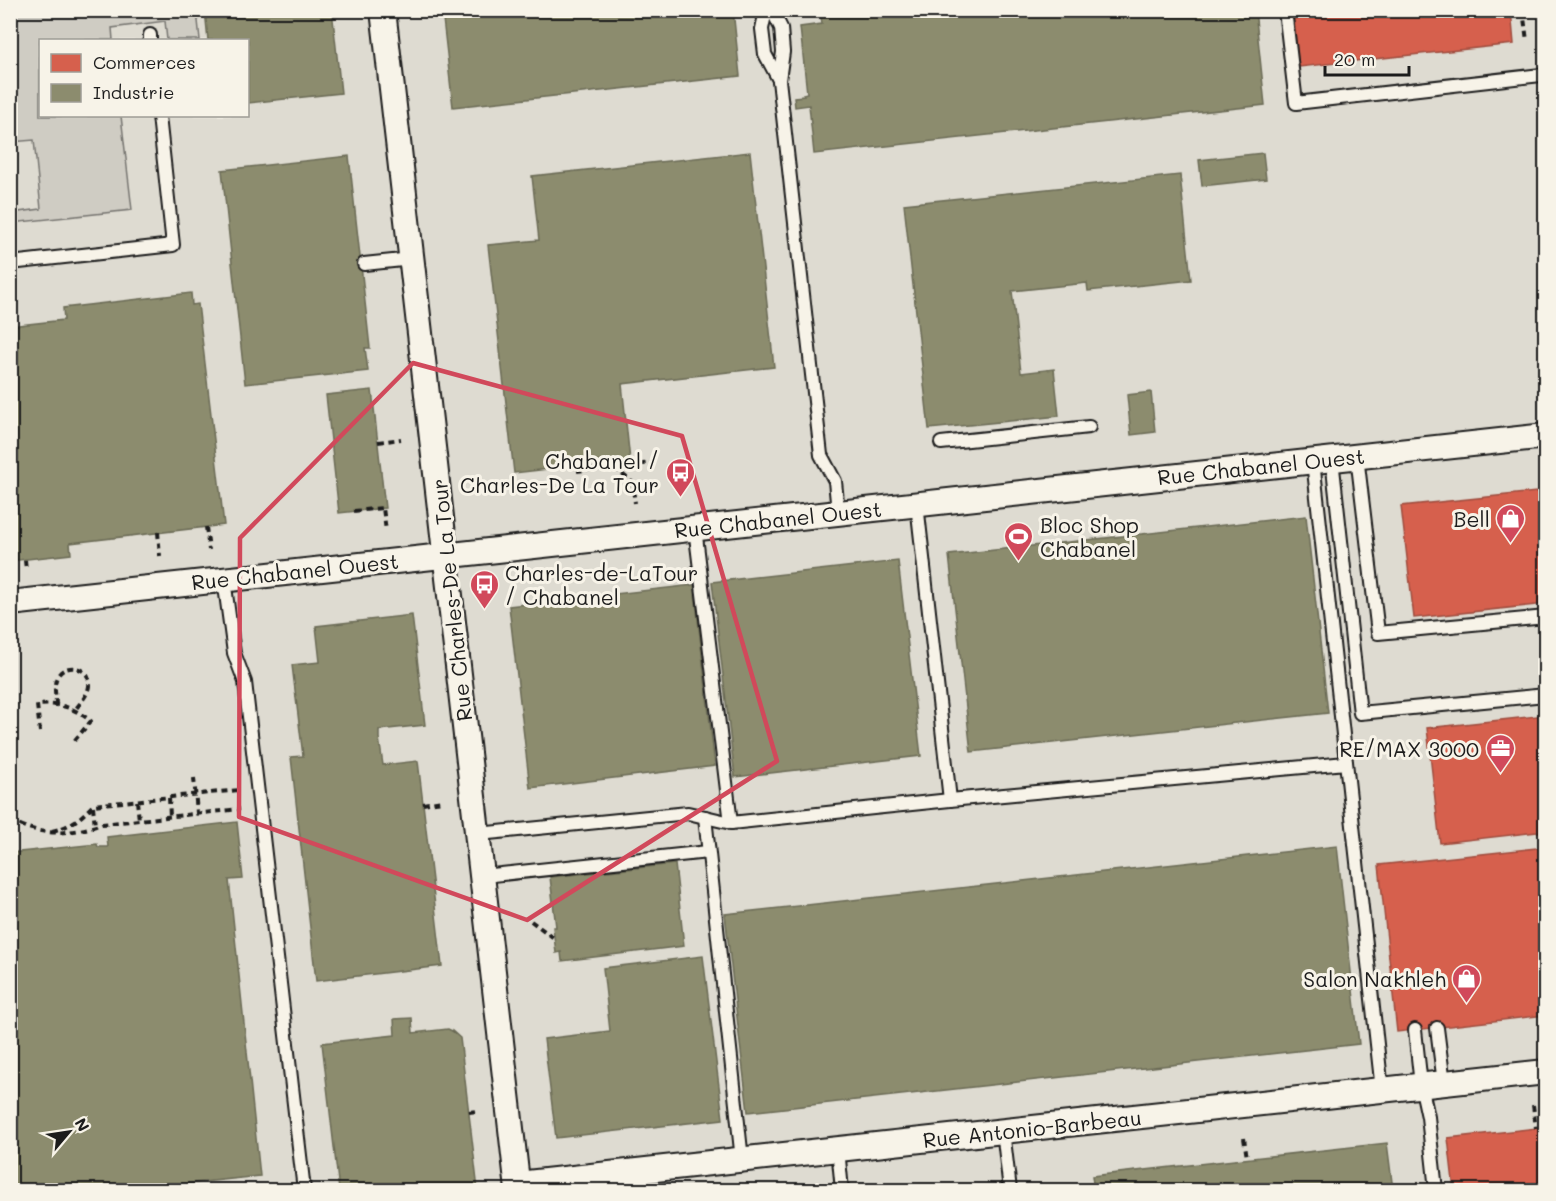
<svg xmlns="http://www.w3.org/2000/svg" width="1556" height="1201" font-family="Mali,sans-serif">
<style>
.built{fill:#dedbd1;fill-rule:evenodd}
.green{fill:#cfccc3;stroke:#767470;stroke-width:1.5}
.shops{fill:#d6604d;stroke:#9e4c3e;stroke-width:1.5}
.industry{fill:#8c8c6e;stroke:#6a6a55;stroke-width:1.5}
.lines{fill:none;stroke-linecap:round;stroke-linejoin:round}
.lane-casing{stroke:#1c1c1c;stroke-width:16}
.street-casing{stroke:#1c1c1c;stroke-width:28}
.path{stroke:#1c1c1c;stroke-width:4;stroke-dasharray:6 4.5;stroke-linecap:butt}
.lane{stroke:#f7f3e8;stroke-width:12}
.street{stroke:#f7f3e8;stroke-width:24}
.marked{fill:none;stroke:#d1495b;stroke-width:4.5;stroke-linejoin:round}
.labels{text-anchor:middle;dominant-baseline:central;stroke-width:6;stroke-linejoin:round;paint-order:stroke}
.poi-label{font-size:21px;fill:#1c1c1c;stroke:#f7f3e8;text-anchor:end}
.street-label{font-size:21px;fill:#1c1c1c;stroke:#f7f3e8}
</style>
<rect width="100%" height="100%" fill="#eeeae0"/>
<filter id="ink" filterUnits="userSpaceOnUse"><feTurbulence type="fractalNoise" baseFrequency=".0167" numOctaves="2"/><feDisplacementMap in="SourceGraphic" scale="12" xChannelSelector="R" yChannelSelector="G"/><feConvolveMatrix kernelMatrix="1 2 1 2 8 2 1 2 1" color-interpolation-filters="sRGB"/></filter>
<g filter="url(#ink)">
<path class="built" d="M10,11h1535v1179h-1534zM40,40h208v76h-208z"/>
<path class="green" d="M11,10l186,1 3,29h-33l-2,-19 -53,7 1,12h-73v76h81l11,94 -121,13v-10l30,-4 -7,-69 -23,2z"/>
<g class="shops">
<path d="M1293,10h218l3,34 -215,23z"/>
<path d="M1546,491v113l-132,14 -13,-112z"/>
<path d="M1546,715v116l-106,12 -13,-115z"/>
<path d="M1546,847v168l-149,17 -18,-167z"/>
<path d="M1546,1127v63h-92l-6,-52z"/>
</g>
<g class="industry">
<path d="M205,10h127l9,83 -93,10v-63h-40z"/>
<path d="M442,10h291l7,66 -287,31z"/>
<path d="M820,10h435l10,95 -451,49 -5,-49 -14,2 -1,-10 10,-1 -1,-2 4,-1 -7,-66 22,-3z"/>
<path d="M750,152l24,215 -152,17 8,77 -13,1 -3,-2 -48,5v2l-52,6 -26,-228 51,-5 -7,-64z"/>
<path d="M1263,153l3,26 -64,7 -3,-26z"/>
<path d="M349,156l21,192h-5l3,23 -123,13 -23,-214z"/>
<path d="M1180,175l11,105 -103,11 -1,-8 -75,8 9,82 33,-4 5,47 -130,13 -25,-225z"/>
<path d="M191,293l1,12 6,-1 26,221 -154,18 1,11 -61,7v-235l54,-6 -1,-12z"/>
<path d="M372,390l13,118 -46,5 -13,-118z"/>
<path d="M1151,392l4,40 -24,3 -4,-40z"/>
<path d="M1306,516l22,197 -357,39 -22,-197z"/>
<path d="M898,561l23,195 -186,21 -23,-195z"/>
<path d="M694,585l21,181 -185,22 -21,-182z"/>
<path d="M412,615l13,110 -46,5v8l4,27 35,-4 24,205 -126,15 -25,-224 12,-1 -11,-91 28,-3 -4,-36z"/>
<path d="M237,822l6,57 -14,1 31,296 -133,14h-117v-337l87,-9 1,3h10l-1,-10z"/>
<path d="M1337,846l22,198 -611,68 -23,-198z"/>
<path d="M675,864l9,82 -122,15 -1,-9 -5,1 -3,-26h3l-6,-50z"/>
<path d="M703,956l20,163 -167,19 -12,-99 66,-8 -7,-63z"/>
<path d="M412,1018l1,15 35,-4 4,2 8,7 18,152h-139l-17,-147 73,-8 -1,-16z"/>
<path d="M1387,1143l6,47h-299l-2,-14z"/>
<path d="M988,1186l1,4h-45z"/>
</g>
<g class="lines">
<defs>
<g id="lane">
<path d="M766,10l-4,19 3,25 14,26"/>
<path d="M772,10l9,18 2,24 -4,28 42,375 14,26 3,31"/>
<path d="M1285,10l11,93 245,-28 5,-3"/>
<path d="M150,35v5"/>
<path d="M10,263l163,-18 -14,-129"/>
<path d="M364,264l48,-5"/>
<path d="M941,443l148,-16"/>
<path d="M1357,456l21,177 168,-16"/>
<path d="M1332,459l28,254 186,-18"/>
<path d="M1313,461l69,629"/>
<path d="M917,504l33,296"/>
<path d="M695,528l36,295"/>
<path d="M224,579l10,74 11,29 59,508"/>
<path d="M705,817l37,343"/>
<path d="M478,834l210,-21 43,10 219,-23 396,-37"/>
<path d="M483,876l225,-24"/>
<path d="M1437,1028l7,55"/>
<path d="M1415,1030l6,55 7,32 8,73"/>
<path d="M1003,1131l7,59"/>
<path d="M838,1149l4,41"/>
</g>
<g id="street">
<path d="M383,10l135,1180"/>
<path d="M10,603l1536,-167"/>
<path d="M518,1184l1028,-112"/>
</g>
</defs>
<use href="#lane" class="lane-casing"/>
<use href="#street" class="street-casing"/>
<g class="path">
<path d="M1523,10l4,31"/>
<path d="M1543,94l3,22"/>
<path d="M378,442l23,-3"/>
<path d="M606,461l26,21 3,21"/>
<path d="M577,471l75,-8"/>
<path d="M354,511l29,-3 3,23"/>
<path d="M1016,526l4,22"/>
<path d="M206,527l3,23"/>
<path d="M158,532l2,24"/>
<path d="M25,560l1,10"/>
<path d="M56,705c0,-9 -3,-20 1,-28 8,-16 35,-10 32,9 -1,9 -9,17 -14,24"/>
<path d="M40,732l-3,-27c24,-2 35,2 54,16l-17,20"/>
<path d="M194,778l3,35"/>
<path d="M169,798l1,18"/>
<path d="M137,801l2,19"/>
<path d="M423,804l19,-3"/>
<path d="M93,806l2,20"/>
<path d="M10,820c31,17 59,15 92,4l138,-15"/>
<path d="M52,831c19,-5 28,-12 41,-26l146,-15"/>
<path d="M531,921l23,17"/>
<path d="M1533,1105l3,23"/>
<path d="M469,1112l8,-1"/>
<path d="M1244,1138l3,20"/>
</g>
<use href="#lane" class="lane"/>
<use href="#street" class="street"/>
</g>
</g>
<path class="marked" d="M413,363l269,73 95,325 -250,159 -288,-103 1,-279z"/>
<defs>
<symbol id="bus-pin" viewBox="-11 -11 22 30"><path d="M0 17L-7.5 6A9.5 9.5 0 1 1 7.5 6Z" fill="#d1495b" stroke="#f7f3e8"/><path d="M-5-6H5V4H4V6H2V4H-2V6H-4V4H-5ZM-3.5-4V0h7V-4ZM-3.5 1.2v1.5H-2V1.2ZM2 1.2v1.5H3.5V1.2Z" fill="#fff"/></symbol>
<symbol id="shop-pin" viewBox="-11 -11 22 30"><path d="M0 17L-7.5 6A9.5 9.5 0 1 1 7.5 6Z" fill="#d1495b" stroke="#f7f3e8"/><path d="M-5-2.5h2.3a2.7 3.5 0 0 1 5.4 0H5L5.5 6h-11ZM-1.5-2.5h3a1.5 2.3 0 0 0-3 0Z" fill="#fff"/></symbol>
<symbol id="stadium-pin" viewBox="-11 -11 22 30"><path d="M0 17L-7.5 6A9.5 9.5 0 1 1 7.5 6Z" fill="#d1495b" stroke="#f7f3e8"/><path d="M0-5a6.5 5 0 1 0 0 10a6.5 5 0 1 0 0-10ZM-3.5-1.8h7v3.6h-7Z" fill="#fff"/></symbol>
<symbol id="office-pin" viewBox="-11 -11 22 30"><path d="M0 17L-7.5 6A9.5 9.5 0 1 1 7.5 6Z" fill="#d1495b" stroke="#f7f3e8"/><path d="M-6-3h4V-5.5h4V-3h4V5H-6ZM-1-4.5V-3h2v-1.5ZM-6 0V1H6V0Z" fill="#fff"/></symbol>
</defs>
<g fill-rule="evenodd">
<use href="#bus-pin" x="664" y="456" width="33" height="45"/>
<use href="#shop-pin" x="1494" y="502" width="33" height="45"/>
<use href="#stadium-pin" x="1002" y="520" width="33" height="45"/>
<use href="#bus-pin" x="468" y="568" width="33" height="45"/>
<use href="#office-pin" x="1484" y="732" width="33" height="45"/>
<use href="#shop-pin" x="1450" y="962" width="33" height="45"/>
</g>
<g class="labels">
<g class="poi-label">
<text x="659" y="460">Chabanel /<tspan x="659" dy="24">Charles-De La Tour</tspan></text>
<text x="1490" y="518">Bell</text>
<text x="1040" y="524" text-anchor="start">Bloc Shop<tspan x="1040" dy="24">Chabanel</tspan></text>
<text x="505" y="572" text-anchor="start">Charles-de-LaTour<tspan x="505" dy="24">/ Chabanel</tspan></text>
<text x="1479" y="748">RE/MAX 3000</text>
<text x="1446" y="978">Salon Nakhleh</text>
</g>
<g class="street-label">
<text transform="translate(1261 466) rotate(-6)">Rue Chabanel Ouest</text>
<text transform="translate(778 519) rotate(-6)">Rue Chabanel Ouest</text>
<text transform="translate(295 571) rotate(-6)">Rue Chabanel Ouest</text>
<text transform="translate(451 600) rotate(-96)">Rue Charles-De La Tour</text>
<text transform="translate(1032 1128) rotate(-6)">Rue Antonio-Barbeau</text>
</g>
</g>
<rect width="1556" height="1201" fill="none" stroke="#f7f3e8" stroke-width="36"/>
<rect x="18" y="18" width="1520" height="1165" fill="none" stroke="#1c1c1c" stroke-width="2" filter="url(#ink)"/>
<rect x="39" y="39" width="210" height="78" fill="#f7f3e8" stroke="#9f9d96" stroke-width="1.5"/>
<rect x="51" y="54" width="30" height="18" fill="#d6604d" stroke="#9f9d96" stroke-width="1.5"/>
<text x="93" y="69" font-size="18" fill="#1c1c1c">Commerces</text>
<rect x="51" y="84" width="30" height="18" fill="#8c8c6e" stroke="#9f9d96" stroke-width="1.5"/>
<text x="93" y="99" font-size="18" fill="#1c1c1c">Industrie</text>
<g transform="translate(69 1132) rotate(61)" stroke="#f7f3e8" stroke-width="4.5" paint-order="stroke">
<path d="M0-4.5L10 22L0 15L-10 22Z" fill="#1c1c1c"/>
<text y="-9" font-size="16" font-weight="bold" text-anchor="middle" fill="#1c1c1c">N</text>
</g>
<path d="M1325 66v9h84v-9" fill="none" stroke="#1c1c1c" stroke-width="3"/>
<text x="1334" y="66" font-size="18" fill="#1c1c1c" stroke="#f7f3e8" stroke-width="4.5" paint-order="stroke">20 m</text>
</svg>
